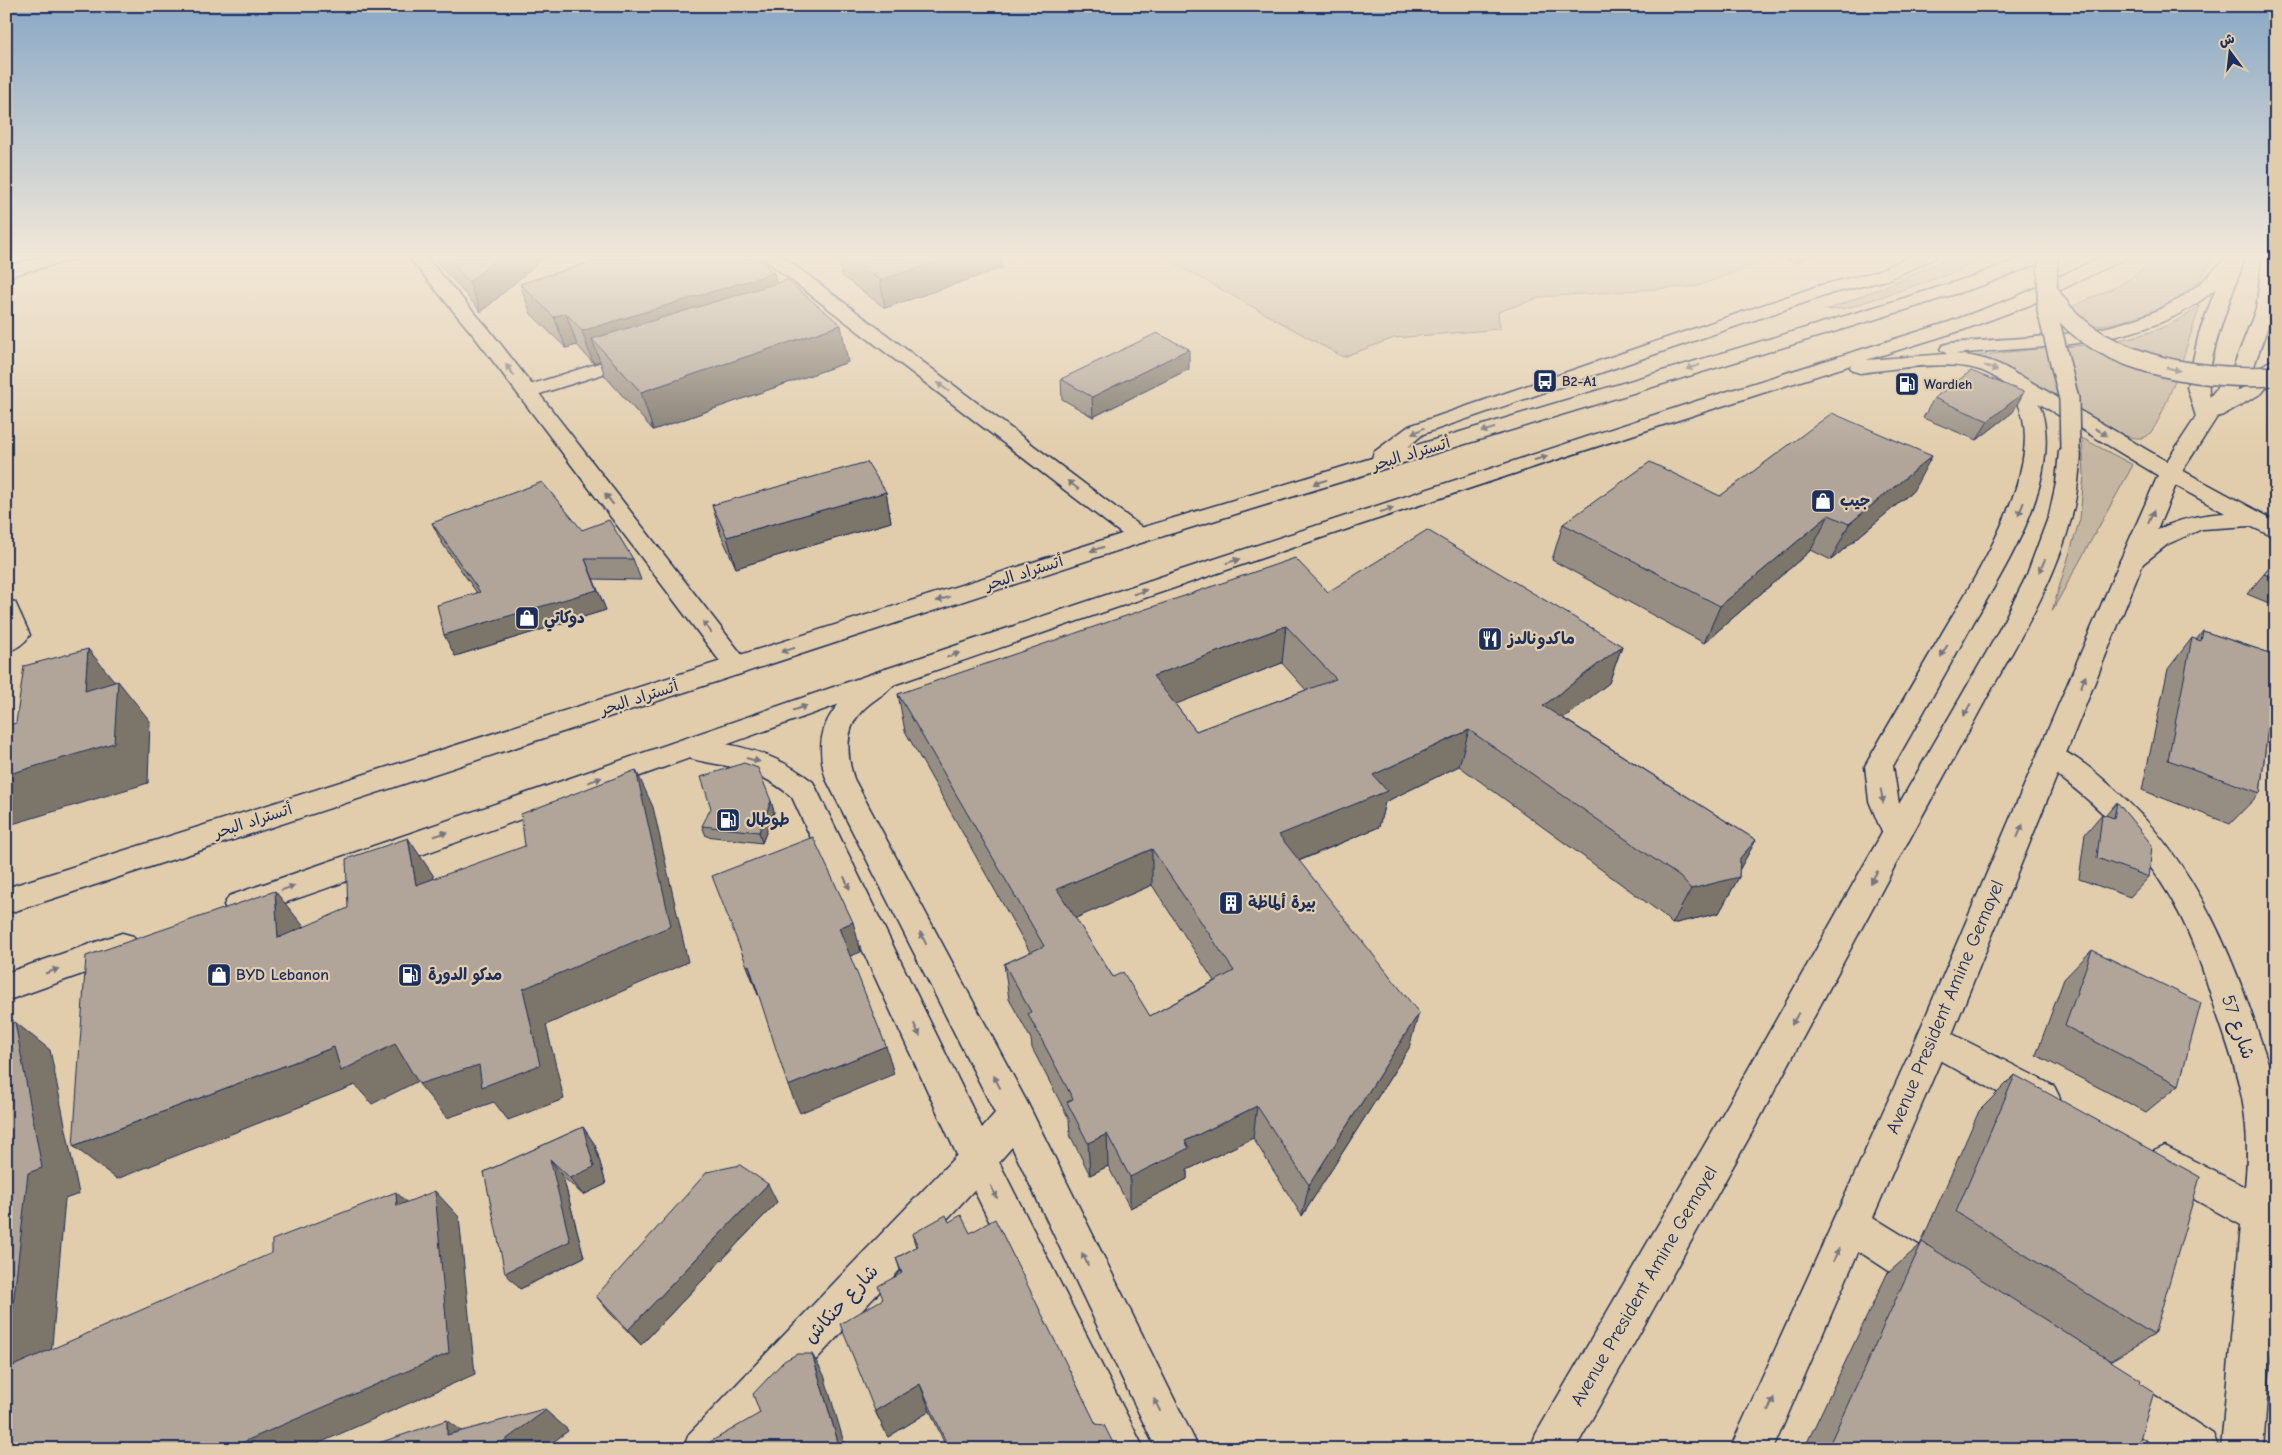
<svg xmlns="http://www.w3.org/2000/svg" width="2282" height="1455" font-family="'Comic Neue','Playpen Sans Arabic',sans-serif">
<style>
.green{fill:#c4b6a0;stroke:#70727f}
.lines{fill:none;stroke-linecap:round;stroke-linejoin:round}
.minor-casing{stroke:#1b2f5e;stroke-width:3}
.tertiary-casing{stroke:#1b2f5e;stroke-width:3}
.trunk-casing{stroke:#1b2f5e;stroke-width:3}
.motorway-casing{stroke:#1b2f5e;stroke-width:3}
.minor{fill:#e1cdab;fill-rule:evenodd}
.tertiary{fill:#e1cdab;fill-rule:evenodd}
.trunk{fill:#e1cdab;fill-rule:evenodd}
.motorway{fill:#e1cdab;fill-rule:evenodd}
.motorway-bridge-casing{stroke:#1b2f5e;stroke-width:22;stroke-linecap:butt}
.motorway-bridge{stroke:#e1cdab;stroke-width:19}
.wall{fill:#978e83;stroke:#1b2f5e;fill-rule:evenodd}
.shaded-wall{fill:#7b746a;stroke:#1b2f5e}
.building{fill:#b0a598;stroke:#1b2f5e;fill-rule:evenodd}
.oneway{fill:#747681}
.labels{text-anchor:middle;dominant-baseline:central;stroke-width:4.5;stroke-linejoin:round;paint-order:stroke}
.far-poi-label{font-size:14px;font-weight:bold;fill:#1b2f5e;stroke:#e1cdab;text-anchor:start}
.street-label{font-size:16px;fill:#1b2f5e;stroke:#e1cdab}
.poi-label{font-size:16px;font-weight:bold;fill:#1b2f5e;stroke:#e1cdab;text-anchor:start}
.near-street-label{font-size:19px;fill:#1b2f5e;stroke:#e1cdab}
</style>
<rect width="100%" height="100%" fill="#e1cdab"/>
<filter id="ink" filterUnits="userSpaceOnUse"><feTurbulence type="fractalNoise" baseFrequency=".02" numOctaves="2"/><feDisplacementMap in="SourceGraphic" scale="10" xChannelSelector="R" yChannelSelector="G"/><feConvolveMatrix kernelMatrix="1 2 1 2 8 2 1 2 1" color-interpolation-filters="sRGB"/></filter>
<g filter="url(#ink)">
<g class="green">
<path d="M1166,255h608l3,1 -79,30 -157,11 -43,15 2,17 -106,9 -51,19 -171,-95z"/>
<path d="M1956,255h24l-4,5 -17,11 -112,37 -20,2 71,-29z"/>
<path d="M2164,255h50c-6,12 -13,25 -24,34 -25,23 -67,33 -100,38l-21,-19 51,-23z"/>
<path d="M2200,305c-7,22 -37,121 -53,131 -8,5 -21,0 -29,-3l-130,-72 -18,-4c20,-3 39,-5 58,-7 55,-5 130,-7 172,-45z"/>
<path d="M2082,438l51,27 -81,146 28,-92 4,-44z"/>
</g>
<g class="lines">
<defs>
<g id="minor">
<path d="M762,255h19l366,276 4,5 -4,5 -8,2 -8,-2 -367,-282z"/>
<path d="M637,351l7,2 3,4 -3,4 -117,37 -7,-2 -3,-4 3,-4z"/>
<path d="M6,600l9,2 15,33c-6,9 -14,14 -24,17z"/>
<path d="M2052,747c22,6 42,24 60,40 89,77 125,179 160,288l4,13v195l-13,166h-42l20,-224 -89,-49 -5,-12 5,-12 13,-6 80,41c7,-68 -5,-107 -27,-170 -11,-34 -21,-68 -37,-100 -31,-63 -82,-113 -139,-153l-4,-7 4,-7z"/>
<path d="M1933,1024l121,62 6,12 -6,12 -12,4 -12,-4 -109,-60 -5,-11 5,-11z"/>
<path d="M1850,1205l13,6 86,53 6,14 -6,14 -14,6 -14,-6 -84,-55 -6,-13 6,-13z"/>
<path d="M2116,1374l15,6 82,54 6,15h-59l-59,-39 -6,-15 6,-15z"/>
</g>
<g id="tertiary">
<path d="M407,255h17l64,73 258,332 4,6 -4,6 -9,3 -9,-3 -254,-336z"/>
<path d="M2014,374l7,2 157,92 98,53v17l-26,-12 -48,3 -34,15 -28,22 -8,3 -8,-3 -4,-5c22,-33 68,-46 105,-48l-63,-35 -155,-94 -3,-4 3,-4z"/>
<path d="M886,669l9,3 4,6c-9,15 -27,21 -38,34 -17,18 -14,46 -7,67l174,325 171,345h-43l-144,-302 -13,15 145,287h-44l-126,-259 -241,259h-50l6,-15 268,-279 -165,-358c-43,-36 -66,-27 -114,-42l-4,-7 4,-7c12,-4 22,-1 35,1 37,5 70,16 100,40l169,346 13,-15 -169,-334c-13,-42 0,-69 34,-94 8,-7 15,-13 26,-16z"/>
</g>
<g id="trunk">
<path d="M50,255h28l-3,4 -69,18v-11z"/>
<path d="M2132,553l8,3 4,5 -194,478 -177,410h-43l186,-410 204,-478 4,-5z"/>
<path d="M1897,822l11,4 4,8 -157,293 -180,322h-45l6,-15 193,-331 157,-277z"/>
</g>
<g id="motorway">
<path d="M1913,255h23l-3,4 -46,21 -54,13 -410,141 -16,14 491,-148 76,-24 55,-21h24l-3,4 -64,25 -74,24 -765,233 -1141,373v-26l1125,-357 241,-73 2,-6 35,-26 412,-141 54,-13z"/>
<path d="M2105,255h22l-3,4 -94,46 -67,25 -97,30 81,-6 -7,-5 3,-4 7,-2c77,-7 170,-3 236,-49 16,-11 29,-25 42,-39h17l-4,6 2,2c-10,30 -41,106 -33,134l24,-32 22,-56 7,-54h13l-2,54 -20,57 -19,26c4,-2 8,-4 11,-6 12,-10 11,-22 30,-27v16l-14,18 -39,22 -6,2 -36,56 -37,88 -4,5 -8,3 -8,-3 -4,-5 39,-88 37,-56 -9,-30 12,-54 17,-45c-64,61 -179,58 -261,66 118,10 101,114 60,194 -14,29 -32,57 -48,86 -24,44 -49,88 -74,132l6,38 97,-168 30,-59 23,-62 7,-32 3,-32 3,-5 8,-1 8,1c5,8 2,17 1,26 -6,80 -51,152 -89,220 -27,50 -55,100 -82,150l-11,4 -11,-4 -17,-41 -4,-35c25,-44 51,-88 76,-131 33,-57 137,-211 50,-260 -31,-18 -96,-6 -131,-2l-7,-2 -3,-4 1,-2c-321,101 -640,209 -958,320 -218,77 -434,159 -653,233l-11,-4 -5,-9 5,-9 648,-224 301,-101 525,-172 246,-77 67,-25z"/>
<path d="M122,933l11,3 5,10 -5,10 -127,45v-28z"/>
</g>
</defs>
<use href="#minor" class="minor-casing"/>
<use href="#tertiary" class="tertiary-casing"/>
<use href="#trunk" class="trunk-casing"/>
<use href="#motorway" class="motorway-casing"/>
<use href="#minor" class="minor"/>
<use href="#tertiary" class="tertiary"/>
<use href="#trunk" class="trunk"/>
<use href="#motorway" class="motorway"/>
<defs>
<g id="motorway-bridge">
<path d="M2048,255l-1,55 22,89 1,52"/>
<path d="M2047,289c41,76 151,91 229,87"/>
</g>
</defs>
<use href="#motorway-bridge" class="motorway-bridge-casing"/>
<use href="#motorway-bridge" class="motorway-bridge"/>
</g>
<g class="wall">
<path d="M431,255h116l-66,57z"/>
<path d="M599,255h166l3,13 6,5 2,10 72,79 -195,68 -48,-54 -5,-15 -7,2 -16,-18 -11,3 -35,-34 -11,-30 82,-26z"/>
<path d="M838,255h163l1,13 -117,40 -43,-32z"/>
<path d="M1774,255h38l-16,8z"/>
<path d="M1189,369l-96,48 -31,-18 -1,-20z"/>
<path d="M1934,398l79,14 -36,28 -54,-22z"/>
<path d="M1913,491l-82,69 -20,-10 -107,93 -152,-83 11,-36 157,-28z"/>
<path d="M886,492l5,30 -155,46 -15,-33 -9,-30z"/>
<path d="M432,523l150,7 51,29 8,21 -48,-1 13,31 -151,46 22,-63 -35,-50z"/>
<path d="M2276,561v45l-29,-12 17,-20z"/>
<path d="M1328,592l294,54 -13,37 -46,35 193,122 -17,30v7l-20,36 -47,11 -11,-11 -202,-147 -74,36 -6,25 -80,34 110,187 -107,168 -49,-78 -66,32v9l-57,29 -22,-42 -18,9 -20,-40 -1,-16 -37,-71 -1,-9 -22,-40 -5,-35 26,-12 -125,-221 -7,-37zM1282,663l24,27 -110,41 -21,-27zM1152,885l62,96 -64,35 -37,-39 -38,-59z"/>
<path d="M2203,631l70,23 3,-3v12l-16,130 -30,31 -88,-34 26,-121 24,-31 4,2z"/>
<path d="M771,801l3,11 -12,31 -56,-7 -4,-10z"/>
<path d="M2117,802l32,75 -19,20 -51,-18 6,-45 17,-20 4,1z"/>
<path d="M2092,950l87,135 -33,27 -110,-57 28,-76z"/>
<path d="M2015,1075l139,260 -44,26 30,22 -3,66h-333l83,-175 33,-29 59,-134z"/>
<path d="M583,1127l12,18 11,39 -23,11 -20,-18 21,80 -64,32 -36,-117z"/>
<path d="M777,1202l-136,143 -32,-33 -13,-16z"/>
<path d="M949,1222l21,11 126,191 20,25h-169l-17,-38 -42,26 -13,-26 8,-112 18,-26 -5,-15 20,-11 -4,-13z"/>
</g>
<g class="shaded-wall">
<path d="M501,255h46l-66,57 -12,-30z"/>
<path d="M762,255h3l4,20 5,-2 7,31 -189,35 8,22 -7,2 -11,-32 177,-71z"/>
<path d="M959,255h42l1,13 -117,40 -5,-28z"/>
<path d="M1799,255h13l-16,8z"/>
<path d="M566,313l11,32 -11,3 -12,-31z"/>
<path d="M841,325l7,37 -195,68 -12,-38z"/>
<path d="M1189,349v20l-96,48 -1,-20z"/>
<path d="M2024,392l-11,20 -36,28 11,-19z"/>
<path d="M1932,456l-19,35 -82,69 18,-36z"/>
<path d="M886,492l5,30 -155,46 -9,-31z"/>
<path d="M1829,515l-18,35 -107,93 16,-37z"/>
<path d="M585,559l21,51 -151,46 -11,-21z"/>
<path d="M1286,626l-4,37 -129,50v-37z"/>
<path d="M1622,646l-13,37 -78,60 12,-37z"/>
<path d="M88,649l29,35 1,-3 32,40 -2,62 -142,43v-51l79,-84z"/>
<path d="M1469,730l-10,36 -74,36 -6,25 -105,44 5,-36 94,-60z"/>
<path d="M636,770l17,37 35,155 -142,63 18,74 -56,21 -14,-18 -47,16 -28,-34 104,-95z"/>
<path d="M771,801l3,11 -12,31 -3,-11z"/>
<path d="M408,838l25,37 8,47 -25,-37z"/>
<path d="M1756,840l-20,36 3,1 -20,36 -47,11 19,-35 49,-31z"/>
<path d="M1152,849v36l-92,40 -3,-36z"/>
<path d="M275,891l30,37 -27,10z"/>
<path d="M853,922l8,30 -13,5 -9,-29z"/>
<path d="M749,965l9,30 -11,-29z"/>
<path d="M1419,1013l-10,35 -107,168 7,-31z"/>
<path d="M15,1022l35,28 29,144 -14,5 -17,191 -42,-21z"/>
<path d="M395,1044l29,34 -52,26 -17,-19 -238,94 -44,-33 261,-99z"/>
<path d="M886,1046l8,28 -94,39 -12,-27z"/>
<path d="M1257,1106l-4,32 -66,32v9l-57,29v-31l55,-36z"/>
<path d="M583,1127l12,18 11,39 -23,11 -13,-17z"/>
<path d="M1107,1134l1,32 -18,9 -2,-32z"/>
<path d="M550,1159l13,18 21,80 -64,32 -15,-16z"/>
<path d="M768,1184l9,18 -136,143 -13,-15z"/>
<path d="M435,1191l24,26 16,157 -169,75h-79z"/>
<path d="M396,1192l26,25 -25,-11z"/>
<path d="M812,1354l12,21 22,74h-6z"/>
<path d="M920,1384l10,27 -42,26 -13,-26z"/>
<path d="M544,1409l23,20 1,2 -24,18h-51z"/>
<path d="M447,1420l27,20 -27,-5z"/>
</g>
<g class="building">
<path d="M445,255h56l-32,27z"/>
<path d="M614,255h148l-3,5 15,13 -192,58 -16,-18 -12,4 -34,-33z"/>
<path d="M846,255h113l-79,25z"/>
<path d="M787,280l54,45 -200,67 -49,-53z"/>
<path d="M1157,333l32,16 -97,48 -31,-18z"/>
<path d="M1971,371l53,21 -36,29 -54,-23z"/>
<path d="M1832,413l100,43 -83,68 -20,-9 -109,91 -157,-82 87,-62 70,34z"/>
<path d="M867,462l19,30 -159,45 -15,-32z"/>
<path d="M542,482l40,48 27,-10 24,39h-48l12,31 -153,45 -7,-30 43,-13 -48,-69z"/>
<path d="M1427,530l195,116 -79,60 213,134 -16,18 -1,19 -48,12 -11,-12 -211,-147 -96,45 14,16 -108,44 140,178 -110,172 -52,-79 -72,35 4,7 -59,29 -23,-43 -19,9 -21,-41 6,-3 -45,-85 3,-2 -27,-48 40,-18 -146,-252 397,-136 33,34zM1286,626l50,53 -140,52 -43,-55zM1152,849l82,122 -84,45 -27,-44 -10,5 -56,-88z"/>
<path d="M2276,561v18l-12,-5z"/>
<path d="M2203,631l73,24v6l-16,132 -92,-33 24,-122 9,3z"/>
<path d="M88,649l-3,42 33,-10 -4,62 -108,32v-49l10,-3 8,-57z"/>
<path d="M744,763l14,5 13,33 -12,31 -57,-6 9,-18 -10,-31z"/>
<path d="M636,770l35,156 -148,63 17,76 -58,22 -3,-22 -60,19 -24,-40 -54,27 -7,-24 -261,99 13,-190 189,-65 3,47 70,-30 -2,-49 62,-21 8,47 109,-39 -4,-32z"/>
<path d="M2117,802l35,43 -3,32 -52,-19 5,-44 12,4z"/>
<path d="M813,837l40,85 -14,6 47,118 -98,40 -39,-121 -2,1 -35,-90z"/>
<path d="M2092,950l109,53 -22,82 -114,-59z"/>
<path d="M15,1022l27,146 -14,5 -22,194v-341z"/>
<path d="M2015,1075l185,102 -46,158 -198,-123z"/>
<path d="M583,1127l11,40 -24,11 -20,-19 20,82 -65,32 -21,-101z"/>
<path d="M740,1165l28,19 -140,146 -32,-34 111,-124z"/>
<path d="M435,1191l14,162 -222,96h-221v-80l266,-116v-13l124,-48 1,14z"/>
<path d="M946,1215l3,7 12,-7 9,18 25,-14 101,205 8,1 12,24h-167l-29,-65 -45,27 -35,-87 43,-25 -5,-13 24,-13 -6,-15 22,-12 -6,-12z"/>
<path d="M1922,1242l219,138 -1,3 14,9 -17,57h-299l-8,-6z"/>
<path d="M797,1354h15l28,95h-142l62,-36 -7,-19 31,-33z"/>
<path d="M544,1409l1,2 -52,38h-132l86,-29v15z"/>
</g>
<defs><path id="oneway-solid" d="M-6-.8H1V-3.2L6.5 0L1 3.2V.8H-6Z" transform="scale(1.25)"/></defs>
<g class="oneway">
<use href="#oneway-solid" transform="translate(1693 367) rotate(163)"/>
<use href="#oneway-solid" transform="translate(1991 368) rotate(21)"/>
<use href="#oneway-solid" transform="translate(2173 369) rotate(14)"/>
<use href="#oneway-solid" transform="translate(510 370) rotate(-128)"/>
<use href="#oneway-solid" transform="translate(943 387) rotate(-143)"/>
<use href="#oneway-solid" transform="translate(1488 430) rotate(163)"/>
<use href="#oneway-solid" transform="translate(1418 431) rotate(153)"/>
<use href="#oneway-solid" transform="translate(2101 432) rotate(31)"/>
<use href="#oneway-solid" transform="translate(1541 458) rotate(-18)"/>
<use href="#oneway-solid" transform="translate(1320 482) rotate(163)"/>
<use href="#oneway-solid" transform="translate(1073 485) rotate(-143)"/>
<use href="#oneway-solid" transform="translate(609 499) rotate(-128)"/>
<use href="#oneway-solid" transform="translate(2021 509) rotate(112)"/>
<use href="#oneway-solid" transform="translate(1387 510) rotate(-18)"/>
<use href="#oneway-solid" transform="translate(2151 517) rotate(-67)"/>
<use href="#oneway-solid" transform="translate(1097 549) rotate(162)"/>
<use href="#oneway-solid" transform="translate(1233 561) rotate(-18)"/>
<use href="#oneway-solid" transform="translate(2042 566) rotate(114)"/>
<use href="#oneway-solid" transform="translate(1140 592) rotate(-19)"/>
<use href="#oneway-solid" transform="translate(943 599) rotate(162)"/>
<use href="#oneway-solid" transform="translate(707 627) rotate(-128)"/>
<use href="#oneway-solid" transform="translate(788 650) rotate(162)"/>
<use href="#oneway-solid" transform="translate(1944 651) rotate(120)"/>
<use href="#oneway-solid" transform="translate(953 655) rotate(-19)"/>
<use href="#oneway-solid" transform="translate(2083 682) rotate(-68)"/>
<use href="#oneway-solid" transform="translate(800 708) rotate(-19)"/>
<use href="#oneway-solid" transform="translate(1967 710) rotate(119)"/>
<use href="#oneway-solid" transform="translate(753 760) rotate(15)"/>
<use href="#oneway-solid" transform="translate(595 780) rotate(-19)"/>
<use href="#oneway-solid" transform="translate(1882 796) rotate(79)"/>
<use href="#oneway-solid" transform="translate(2020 831) rotate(-67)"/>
<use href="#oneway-solid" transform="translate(441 834) rotate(-19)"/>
<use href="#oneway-solid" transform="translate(1874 877) rotate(119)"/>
<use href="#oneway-solid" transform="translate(847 883) rotate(65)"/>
<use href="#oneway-solid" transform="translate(288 888) rotate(-19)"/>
<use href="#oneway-solid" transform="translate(923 938) rotate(-117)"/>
<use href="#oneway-solid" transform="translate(52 971) rotate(-19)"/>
<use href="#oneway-solid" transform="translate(1795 1019) rotate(119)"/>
<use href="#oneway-solid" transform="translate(917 1030) rotate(65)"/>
<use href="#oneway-solid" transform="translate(997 1082) rotate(-117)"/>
<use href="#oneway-solid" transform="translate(994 1192) rotate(63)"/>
<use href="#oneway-solid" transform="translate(1836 1255) rotate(-66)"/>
<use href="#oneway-solid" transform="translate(1085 1259) rotate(-116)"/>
<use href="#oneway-solid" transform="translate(1771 1404) rotate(-66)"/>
<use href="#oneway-solid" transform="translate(1157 1405) rotate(-116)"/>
</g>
</g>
<linearGradient id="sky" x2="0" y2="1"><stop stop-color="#89a8c5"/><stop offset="0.56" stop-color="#f2e8d9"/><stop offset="1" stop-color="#f2e8d9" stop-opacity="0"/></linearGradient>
<rect width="2282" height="458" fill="url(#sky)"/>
<defs>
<symbol id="bus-square" viewBox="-11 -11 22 22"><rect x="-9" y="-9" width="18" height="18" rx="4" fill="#1b2f5e" stroke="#e1cdab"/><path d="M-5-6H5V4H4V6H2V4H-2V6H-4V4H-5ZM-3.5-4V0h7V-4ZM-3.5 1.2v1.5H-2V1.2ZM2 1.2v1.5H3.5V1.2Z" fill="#fff"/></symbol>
<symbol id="fuel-square" viewBox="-11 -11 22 22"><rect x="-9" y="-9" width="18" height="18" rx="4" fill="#1b2f5e" stroke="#e1cdab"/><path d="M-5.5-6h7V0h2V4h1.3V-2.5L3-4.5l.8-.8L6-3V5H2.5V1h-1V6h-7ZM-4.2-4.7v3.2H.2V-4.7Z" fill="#fff"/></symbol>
<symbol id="shop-square" viewBox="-11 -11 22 22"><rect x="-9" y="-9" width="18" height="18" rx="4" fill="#1b2f5e" stroke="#e1cdab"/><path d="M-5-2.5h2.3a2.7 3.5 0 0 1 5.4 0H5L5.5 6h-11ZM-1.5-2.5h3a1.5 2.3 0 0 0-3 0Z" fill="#fff"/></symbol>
<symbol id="restaurant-square" viewBox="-11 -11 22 22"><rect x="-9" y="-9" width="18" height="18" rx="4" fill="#1b2f5e" stroke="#e1cdab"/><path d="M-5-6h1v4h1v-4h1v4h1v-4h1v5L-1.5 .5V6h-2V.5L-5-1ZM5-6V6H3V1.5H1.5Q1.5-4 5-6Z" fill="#fff"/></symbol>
<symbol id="building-square" viewBox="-11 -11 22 22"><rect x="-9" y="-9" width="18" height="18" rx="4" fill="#1b2f5e" stroke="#e1cdab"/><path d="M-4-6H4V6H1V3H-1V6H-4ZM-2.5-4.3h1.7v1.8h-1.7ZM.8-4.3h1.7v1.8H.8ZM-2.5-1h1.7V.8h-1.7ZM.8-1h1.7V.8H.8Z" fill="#fff"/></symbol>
</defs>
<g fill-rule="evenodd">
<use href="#bus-square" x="1531" y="367" width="28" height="28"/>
<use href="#fuel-square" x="1893" y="370" width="28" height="28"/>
<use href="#shop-square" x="1809" y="487" width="28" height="28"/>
<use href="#shop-square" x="513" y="604" width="28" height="28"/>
<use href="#restaurant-square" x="1476" y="625" width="28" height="28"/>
<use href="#fuel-square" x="714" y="806" width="28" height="28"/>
<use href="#building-square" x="1217" y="889" width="28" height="28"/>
<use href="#shop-square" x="205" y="961" width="28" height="28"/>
<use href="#fuel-square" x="396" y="961" width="28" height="28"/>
</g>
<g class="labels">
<g class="far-poi-label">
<text x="1562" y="381">B2-A1</text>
<text x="1924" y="384">Wardieh</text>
</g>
<g class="street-label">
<text transform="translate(1411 454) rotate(-17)">أتستراد البحر</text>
<text transform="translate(1024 573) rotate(-18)">أتستراد البحر</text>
<text transform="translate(639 698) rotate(-18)">أتستراد البحر</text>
<text transform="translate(253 821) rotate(-18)">أتستراد البحر</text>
</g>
<g class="poi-label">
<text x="1840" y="501">جيب</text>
<text x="544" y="618">دوكاتي</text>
<text x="1508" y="639">ماكدونالدز</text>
<text x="746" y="820">طوطال</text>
<text x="1248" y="903">بيرة ألماظة</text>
<text x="236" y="975">BYD Lebanon</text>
<text x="428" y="975">مدكو الدورة</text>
</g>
<g class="near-street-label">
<text transform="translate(1945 1007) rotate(-67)">Avenue President Amine Gemayel</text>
<text transform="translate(2238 1027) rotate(71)">شارع 57</text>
<text transform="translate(1644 1286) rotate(-60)">Avenue President Amine Gemayel</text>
<text transform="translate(841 1304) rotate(-47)">شارع حنكاش</text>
</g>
</g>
<rect width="2282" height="1455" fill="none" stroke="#e1cdab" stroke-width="25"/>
<rect x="12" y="12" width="2257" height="1430" fill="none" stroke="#1b2f5e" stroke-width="2" filter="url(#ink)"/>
<g transform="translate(2230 52) rotate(345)" stroke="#e1cdab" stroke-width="4" paint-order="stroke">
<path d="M0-4L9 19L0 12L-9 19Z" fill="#1b2f5e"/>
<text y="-8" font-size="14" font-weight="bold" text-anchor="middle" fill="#1b2f5e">ش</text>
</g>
</svg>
